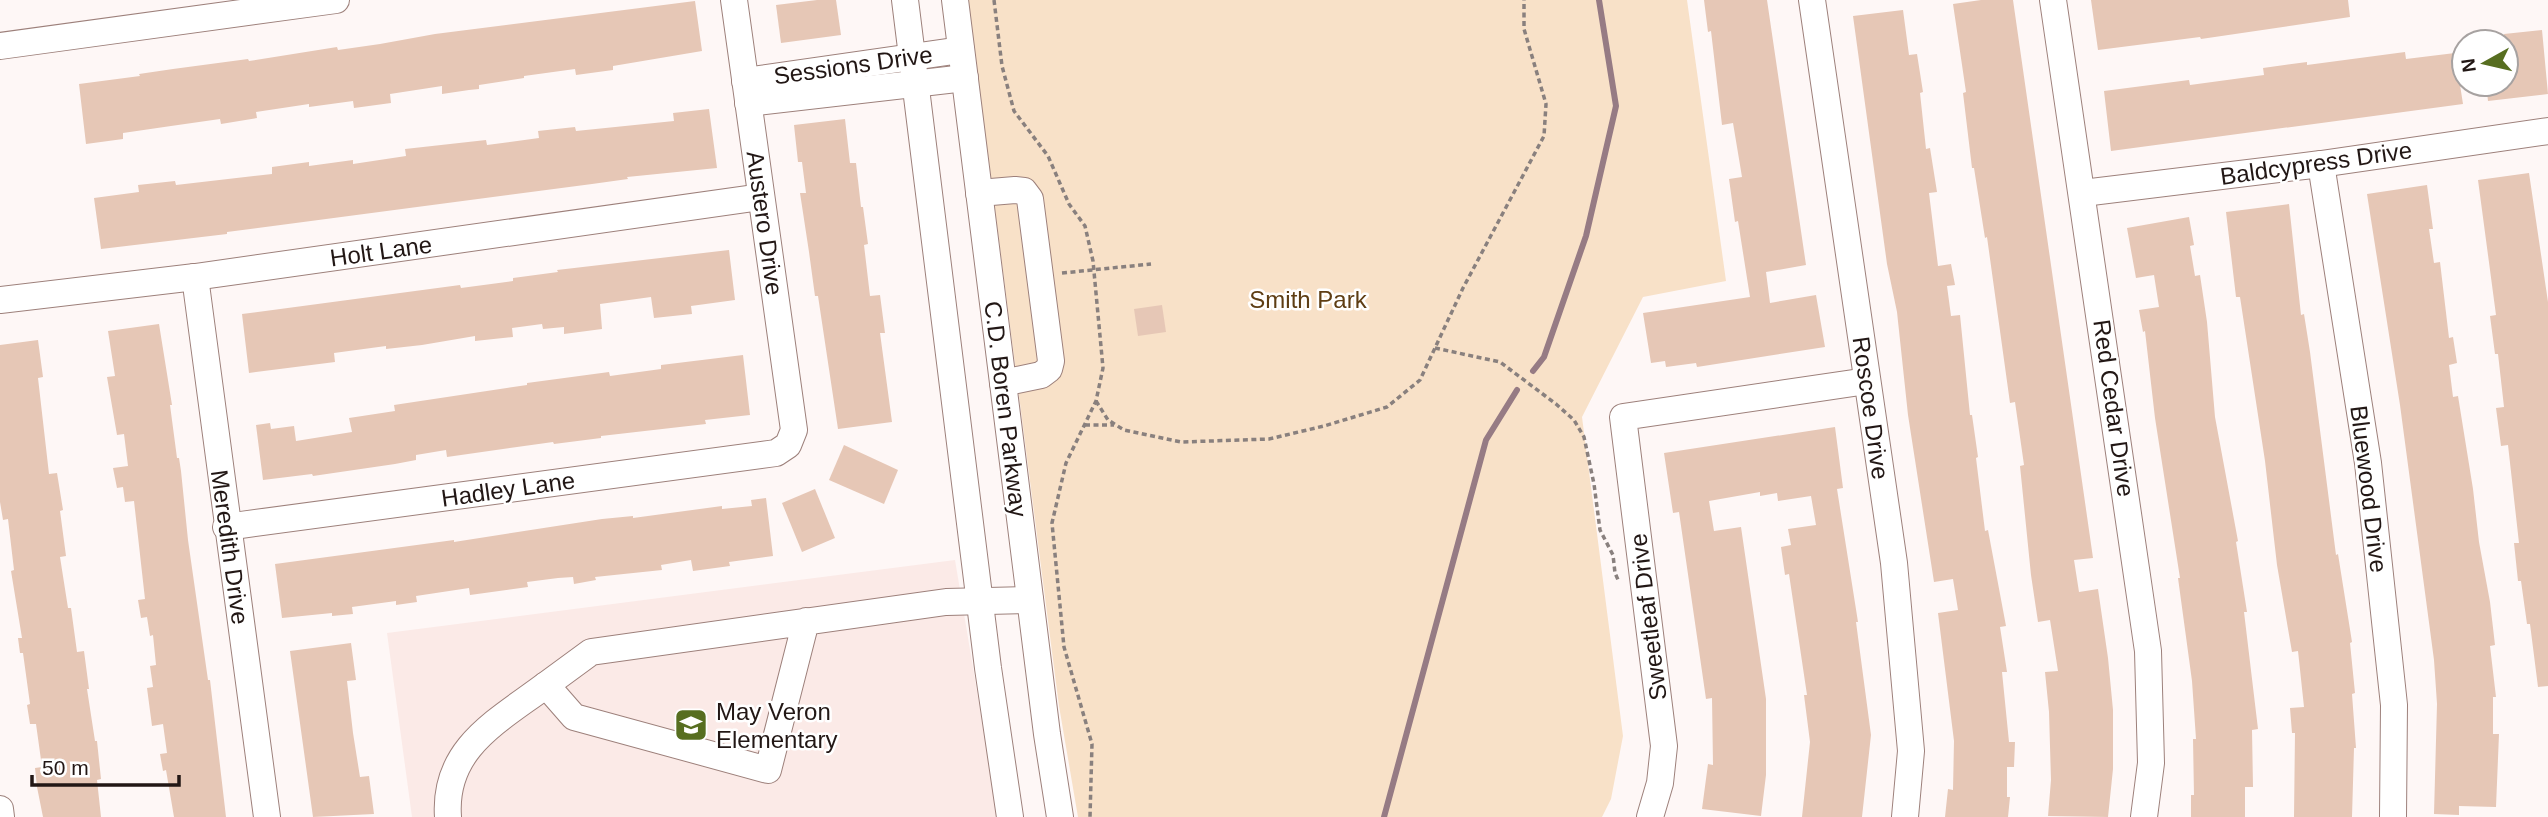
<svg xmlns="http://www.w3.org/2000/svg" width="2548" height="817" font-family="Arial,sans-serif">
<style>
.built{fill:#fbeae7}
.green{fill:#f8e1c8}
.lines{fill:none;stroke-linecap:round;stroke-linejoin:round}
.stream{stroke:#967b84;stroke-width:6}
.building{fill:#e6c7b6}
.minor-casing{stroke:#9d807b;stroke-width:28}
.path{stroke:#89807e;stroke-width:3.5;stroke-dasharray:5 3.5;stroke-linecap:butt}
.minor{stroke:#fff;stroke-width:26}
.labels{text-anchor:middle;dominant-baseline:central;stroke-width:5;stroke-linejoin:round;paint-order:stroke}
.street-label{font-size:24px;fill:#221715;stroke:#fff}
.park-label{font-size:24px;fill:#5e3d13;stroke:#fff}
.poi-label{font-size:24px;fill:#221715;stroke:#fff;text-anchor:start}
</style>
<rect width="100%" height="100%" fill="#fef7f6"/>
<path class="built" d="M955,560l43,257h-586l-25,-184z"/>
<path class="green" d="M968,0h719l39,281 -83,16 -61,120 41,319 -12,63 -9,18h-524l-19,-111z"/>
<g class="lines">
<g class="stream">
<path d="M1533,371l11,-14 42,-121 30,-130 -17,-106"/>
<path d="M1384,817l102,-377 31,-50"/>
</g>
</g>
<g class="building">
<path d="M817,0h19l5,35 -60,8 -5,-38z"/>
<path d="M1704,0h63l39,265 -40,7 4,31 46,-8 9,52 -128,20 -1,-4 -30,4 -1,-6 -14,2 -8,-50 107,-16 -12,-76 -3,1 -6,-43 13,-2 -9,-54 -11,2 -11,-94 -3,1z"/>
<path d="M1981,0h32l80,558 -19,2 5,32 19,-3 10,69 5,52v59l-5,48 -60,-1 3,-36 -2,-68 -4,-40 13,-1 -8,-51 -12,2 -7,-47 -11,-109 4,-1 -9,-63 -5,1 -23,-166 -2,1 -11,-70h-2l-9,-75 3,-1 -13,-88z"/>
<path d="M2091,0h257l2,17 -149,22 -1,-2 -102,13z"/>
<path d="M695,1l7,50 -89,15v4l-37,5 -1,-6 -51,7v2l-45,7v4l-10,1 -27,4v-8l-52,8 1,9 -37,5 -1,-7 -44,6v-3l-53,8 1,6 -36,6 -1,-5 -49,7 -48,7v6l-37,5 -7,-60 61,-8 -1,-2 34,-5 75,-10 1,2 88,-14 1,3 42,-6 55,-10z"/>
<path d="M1903,10l6,45 8,-1 6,38 -3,1 6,56 4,-1 7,44 -8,1 9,73 13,-2 4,21 -8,1 4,30 9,-1 10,100h2l6,42 -2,1 9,73 3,-1 18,96 -6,1 7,45h-5l7,70h6l-1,25h-7v30h3l-2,20h-63l3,-28 5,1 1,-49 -16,-128 20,-3 -5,-31 -19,3 -26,-167 -11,-103 -10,-48 -34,-248z"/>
<path d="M2542,30l6,64 -60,7 -2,-17h24l-6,-50z"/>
<path d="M2405,52l1,7 49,-6 8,51 -352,47 -7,-60 85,-11 1,5 74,-10 -1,-7 44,-6v3z"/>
<path d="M709,109l8,59 -90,9 1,2 -36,5 -365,48v2l-126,15 -7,-51 45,-6 -1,-7 37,-4 1,4 96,-11v-7l37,-5v4l44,-6v4l53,-8 -1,-7 81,-9 1,5 52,-7 -1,-7 37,-4 1,4 98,-10 -1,-8z"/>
<path d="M845,119l5,44h6l5,44h2l5,37 -4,1 6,51 10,-1 5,38h-5l12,89 -54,7 -20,-133h-3l-6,-44 -9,-59h6l-4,-31h-4l-4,-37z"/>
<path d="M2529,173l19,129v384l-10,1 -8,-63h-3l-6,-43h-3l-4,-38h5l-11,-98 -7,1 -5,-38 8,-1 -6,-53h-3l-5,-38 6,-1 -18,-135z"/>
<path d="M2427,185l6,44h-4l5,34 6,-1 9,76 4,-1 4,26 -8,2 4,32 5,-1 15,93 6,53 11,60 5,43 -5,1 6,51h-3v37h6l-3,73 -37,-1v9l-25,-1 3,-110 -3,-44 -34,-255 -33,-211z"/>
<path d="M2289,204l12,111 3,-1 6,38 26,203 2,-1 14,88 -2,1 5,50 -3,1 4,54h-2l-2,69h-58l1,-84h-3l-2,-25 14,-1 -6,-56 -6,1 -15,-87 -12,-104 -25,-164h-4l-10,-85z"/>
<path d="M2189,217l5,28 -4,1 5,30 5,-1 7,47 8,95 23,124 -2,1 11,70h-3l14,117 -6,1 1,57h-8v30h-54v-22h3l-1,-56h3l-4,-58 -14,-103h2l-25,-160 -10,-87 -2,1 -4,-22 20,-3 -5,-32 -18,3 -9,-50z"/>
<path d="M729,250l6,50 -44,6 1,8 -38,4 -3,-21 -51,7 2,25 -38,5v-7l-21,2 -1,-5 -30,4 1,9 -38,4v-5l-53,9 -36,4v-3l-52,7 1,9 -86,11 -7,-59 218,-29 1,3 52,-7v-3l45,-6 -1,-2z"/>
<path d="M1162,305l4,27 -28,4 -4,-27z"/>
<path d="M159,324l13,81h-2l7,53h2l2,13 7,69 20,140h2l16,137h-52l-8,-47 -3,1 -3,-17 7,-1 -4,-29 -11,2 -5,-38 6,-1 -3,-21 6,-1 -3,-30 -3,1 -3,-19 -6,1 -3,-18 7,-1 -11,-98 -9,1 -2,-15 -6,1 -4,-20 15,-2 -4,-32 -7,1 -10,-58 8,-1 -7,-45z"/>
<path d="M38,340l5,37 -5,1 11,96 8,-1 6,37 -3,1 6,45 -6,1 8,51h3l6,44 7,-1 5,38h-2l8,52h2l4,38 -4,1 4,37h-58l-6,-30 -2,-19 7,-1 -6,-43h-6l-3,-19 3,-1 -7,-51h-3l-2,-15h4l-11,-67 3,-1 -6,-51 -5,1 -3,-18v-157z"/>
<path d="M743,355l7,60 -45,5 1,4 -105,12v2l-47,6 -1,-2 -106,15 -1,-7 -30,5v5l-21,4 -82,12 -1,-2 -49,6 -7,-55 14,-2 1,6 23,-3 2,15 56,-9 -3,-14 46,-7 -1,-6 133,-20v-2l82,-11 1,4 51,-7v-4z"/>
<path d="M1835,427l8,61 -6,1 21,133h-2l15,113 -9,82h-60l8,-75 -6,-47h3l-18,-121 -4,1 -4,-28 10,-2 -3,-16 28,-4 -5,-29 -33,5 -1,-8 -17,3v-4l-51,9 5,30 27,-4 25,172v76l-5,41 -59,-7 6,-45 5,1 -1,-67 -6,1 -27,-187 -6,1 -9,-60z"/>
<path d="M844,445l54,25 -14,34 -55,-24z"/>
<path d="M815,489l20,49 -33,14 -20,-49z"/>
<path d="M766,498l7,58 -44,6 1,4 -37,5 -2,-11 -30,5 1,5 -67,7 1,3 -22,4 -1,-7 -15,1 -31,4 1,5 -58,8 -1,-7 -53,8 1,6 -21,3v-4l-44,6 1,7 -21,2v-3l-50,5 -7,-54 179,-24v2l148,-23 31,-3v2l89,-12v3l30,-3 -1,-6z"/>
<path d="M351,643l5,37 -9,1 6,52 7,44 9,-1 5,38 -61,3 -23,-166z"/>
</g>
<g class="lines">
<defs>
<g id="minor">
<path d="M905,0l83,668 22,149"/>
<path d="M955,0l92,734 13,83"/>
<path d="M1812,0l82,563 17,188 -6,66"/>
<path d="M2053,0l95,651 3,112 -7,54"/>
<path d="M0,46l336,-46"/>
<path d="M745,81l216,-31"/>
<path d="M748,103l217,-25"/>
<path d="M2321,164l47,299 26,242 -1,112"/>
<path d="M979,193l36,-3 9,1 6,8 21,162 -2,8 -8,6 -38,8"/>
<path d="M2083,193l238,-29 227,-33"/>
<path d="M195,277l72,540"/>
<path d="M0,300l195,-23 566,-80"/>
<path d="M226,527l550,-74 12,-8 6,-15 -60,-430"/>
<path d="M806,621l-38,149 -194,-53 -28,-32 45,-33 355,-50 84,-2"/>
<path d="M0,809l1,8"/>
<path d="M448,817c-5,-69 50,-96 98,-132"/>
<path d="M1650,817l10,-34 4,-37 -41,-329 244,-36"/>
</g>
</defs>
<use href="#minor" class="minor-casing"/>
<g class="path">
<path d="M994,0l8,66 12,45 34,45 21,48 16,22 8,35 10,107 -7,33 -30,62 -14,60 12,124 28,97 -2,73"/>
<path d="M1062,273l89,-9"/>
<path d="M1435,348l65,14 56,42 18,16 10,17 10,47 6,46 13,25 2,18 4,9"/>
<path d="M1096,401l12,19 16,10 57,12 88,-3 55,-13 63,-19 33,-27 43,-92 81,-152 2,-32 -22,-75v-29"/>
<path d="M1085,425h29"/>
</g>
<use href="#minor" class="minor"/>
</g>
<defs>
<symbol id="school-square" viewBox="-11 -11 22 22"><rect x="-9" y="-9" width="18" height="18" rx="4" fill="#576e20" stroke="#fff"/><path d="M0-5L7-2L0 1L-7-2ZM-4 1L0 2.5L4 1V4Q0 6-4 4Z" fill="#fff"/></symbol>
</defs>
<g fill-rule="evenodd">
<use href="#school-square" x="672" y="706" width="38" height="38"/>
</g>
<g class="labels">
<g class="street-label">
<text transform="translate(853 65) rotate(-8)">Sessions Drive</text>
<text transform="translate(2316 163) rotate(-8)">Baldcypress Drive</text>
<text transform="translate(765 223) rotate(82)">Austero Drive</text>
<text transform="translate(381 251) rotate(-8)">Holt Lane</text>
<text transform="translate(1871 408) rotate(82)">Roscoe Drive</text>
<text transform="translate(2114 408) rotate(82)">Red Cedar Drive</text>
<text transform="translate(1006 409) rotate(83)">C.D. Boren Parkway</text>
<text transform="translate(508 489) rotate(-8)">Hadley Lane</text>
<text transform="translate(2369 489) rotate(83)">Bluewood Drive</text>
<text transform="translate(230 547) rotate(82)">Meredith Drive</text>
<text transform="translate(1648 617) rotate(-97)">Sweetleaf Drive</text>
</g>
<g class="park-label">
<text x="1308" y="299">Smith Park</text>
</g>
<g class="poi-label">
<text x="716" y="711">May Veron<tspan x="716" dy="28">Elementary</tspan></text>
</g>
</g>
<g transform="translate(2485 63) rotate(262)"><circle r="33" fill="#ffffff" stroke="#a7a2a1" stroke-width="2"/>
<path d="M0-5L12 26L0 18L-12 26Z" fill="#576e20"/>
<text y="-10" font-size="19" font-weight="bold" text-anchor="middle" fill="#221715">N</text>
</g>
<path d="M32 775v10h147v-10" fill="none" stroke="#221715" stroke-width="3.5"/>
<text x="42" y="775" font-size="21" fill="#221715" stroke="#ffffff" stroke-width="5" paint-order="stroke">50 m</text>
</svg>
